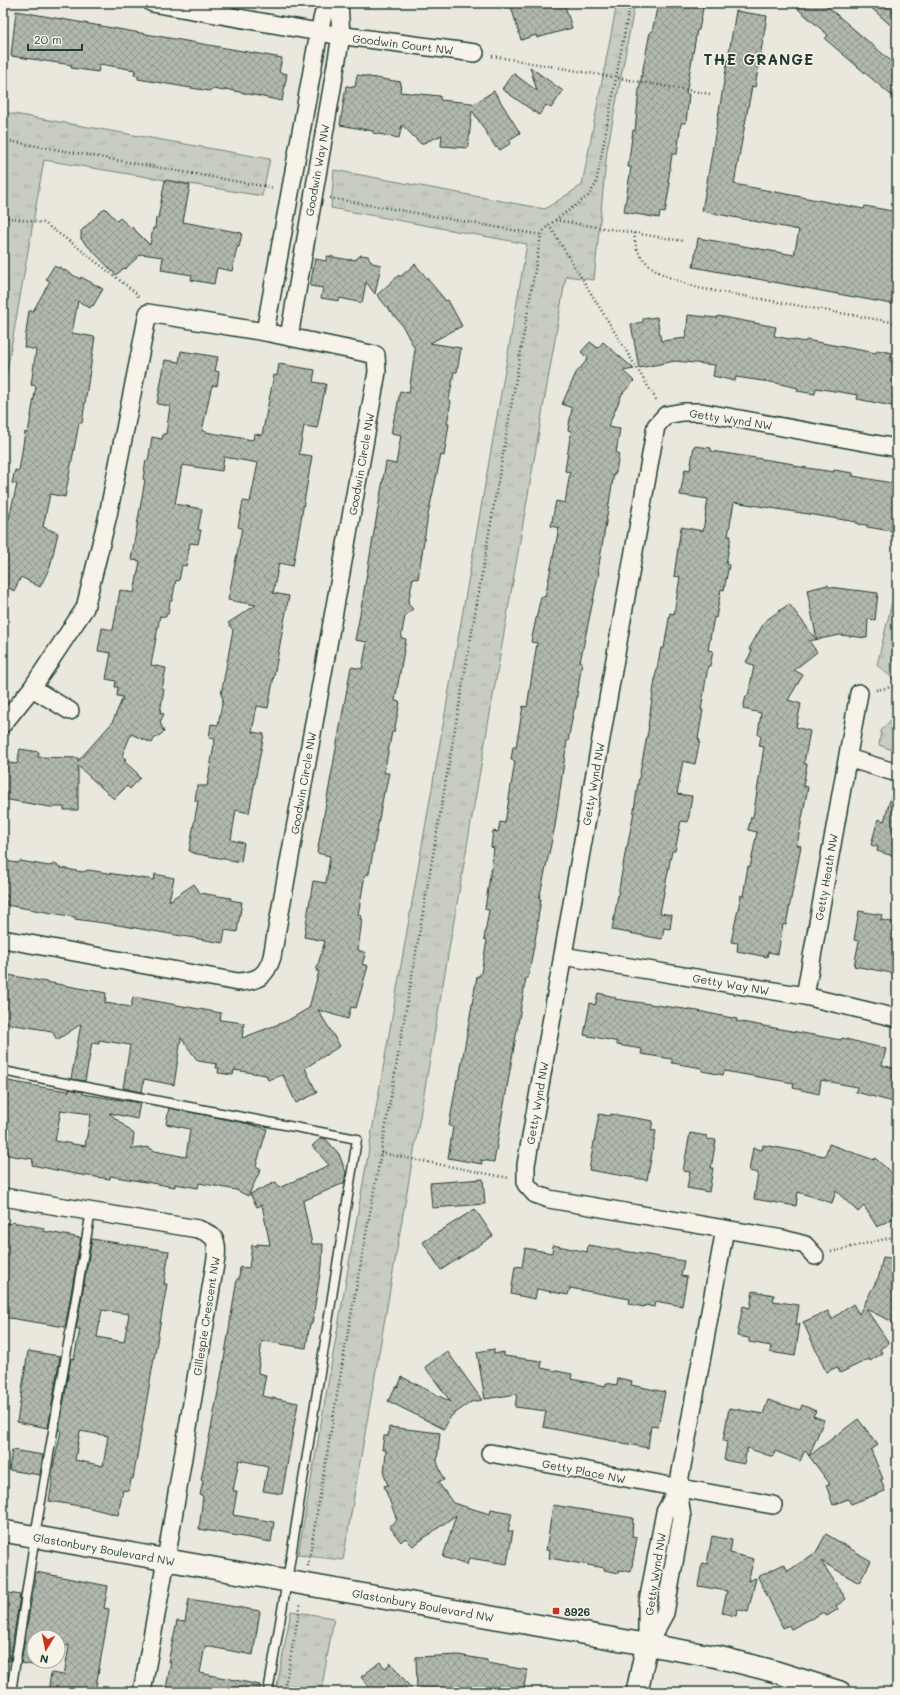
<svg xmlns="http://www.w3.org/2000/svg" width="900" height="1695" font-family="Mali,sans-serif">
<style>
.grass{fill:url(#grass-tufts);stroke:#74847a}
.building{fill:url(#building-cross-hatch);stroke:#1f3d34;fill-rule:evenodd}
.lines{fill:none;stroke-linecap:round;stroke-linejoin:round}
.service-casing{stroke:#1f3d34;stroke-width:11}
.minor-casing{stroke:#1f3d34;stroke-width:20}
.tertiary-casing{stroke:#1f3d34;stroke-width:24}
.path{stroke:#1f3d34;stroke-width:2.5;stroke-dasharray:1 3;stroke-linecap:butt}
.service{stroke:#f7f3e8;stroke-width:8}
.minor{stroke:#f7f3e8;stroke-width:17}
.tertiary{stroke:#f7f3e8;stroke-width:21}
.poi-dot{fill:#c8321e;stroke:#f7f3e8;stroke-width:1.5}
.labels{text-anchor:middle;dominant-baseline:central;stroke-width:3;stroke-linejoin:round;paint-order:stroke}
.street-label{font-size:11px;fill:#1f3d34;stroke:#f7f3e8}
.poi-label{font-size:11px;font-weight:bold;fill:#1f3d34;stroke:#f7f3e8;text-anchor:start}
.district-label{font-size:15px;font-weight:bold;letter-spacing:1px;fill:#1f3d34;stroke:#f7f3e8}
</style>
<defs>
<pattern id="grass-tufts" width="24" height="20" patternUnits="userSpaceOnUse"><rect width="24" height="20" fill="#c8ccc1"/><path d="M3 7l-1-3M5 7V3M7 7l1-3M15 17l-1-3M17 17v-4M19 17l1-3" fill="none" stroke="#abb0a6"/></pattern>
<pattern id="building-cross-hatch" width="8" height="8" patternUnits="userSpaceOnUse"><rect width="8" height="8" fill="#b2b8ae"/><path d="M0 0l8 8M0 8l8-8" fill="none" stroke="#90978e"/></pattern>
</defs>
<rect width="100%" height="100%" fill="#eae8dd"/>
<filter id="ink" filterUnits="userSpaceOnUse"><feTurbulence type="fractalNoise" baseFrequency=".025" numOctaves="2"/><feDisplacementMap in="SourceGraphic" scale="8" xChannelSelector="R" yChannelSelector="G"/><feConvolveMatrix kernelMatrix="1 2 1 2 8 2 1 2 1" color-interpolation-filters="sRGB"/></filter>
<g filter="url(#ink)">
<g class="grass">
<path d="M617,3h18l-28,148 -13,129 -28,-4 -223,1284 -45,-5 229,-1311 -196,-36 3,-38 211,39 37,-24z"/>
<path d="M3,112l267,47 -8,37 -218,-36 -41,234z"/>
<path d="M897,581v101l-20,-17z"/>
<path d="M897,713v39l-18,-7 2,-14z"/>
<path d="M291,1611l43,7 -13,74h-45z"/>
</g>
<g class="building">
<path d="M510,3h54l8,25 -35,10 -1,-3 -15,5z"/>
<path d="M658,3h46l-5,27h-2l-11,64h3l-3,29h-5l-4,31h-5l-4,29h2l-5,30 -5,-1 -1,6 -35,-6 7,-45h-3l5,-37 2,1 4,-41 11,-58h2z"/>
<path d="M791,3h32l74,63v34l-72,-61 3,-4z"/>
<path d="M866,3h31v28z"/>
<path d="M16,11l266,47 -3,14 8,2 -5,27 -57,-12v2l-13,-2 -3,2 -71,-12v-3l-4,-1 1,-5 -35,-6 -2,8 -27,-4 1,-3 -61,-9z"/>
<path d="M736,11l31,5 -12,71 -3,-1 -18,98 130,25 1,-3 32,6v93l-204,-38 5,-29 96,17 5,-25 -97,-19z"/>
<path d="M530,67l33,24 -12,17 -5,-3 -7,10 -37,-26 11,-16 24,18z"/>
<path d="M357,75l44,7 -1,10 40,4v4l32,3v2l22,-14 26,42 -11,7 2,3 -11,7 -3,-3 -1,1 -24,-38 -4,38 -27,-2 1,-11 -21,9 -19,-19 -3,13 -26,-5v-2l-33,-6 6,-39 9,1z"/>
<path d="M165,180l25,5 -7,37 59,11 -3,14h-2l-5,24 -15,-3 -3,16 -23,-4 1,-5 -31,-5 2,-13 -22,-3 -16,15 -1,-1 -8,7 -35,-36v-8l24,-23 12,13 3,-3 10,9 1,-1 19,19 3,-17h2l1,-10h2z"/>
<path d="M361,255l7,1 4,7 9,2 -6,29 -9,-12 -4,21 -22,-5 -1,3 -18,-3 2,-10 -13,-2 5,-27 11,2 1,-5 23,4 1,-1 4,1z"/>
<path d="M415,264l31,37 2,-1 14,26 -32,17 31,5 -4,24h-3l-5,28 2,1 -4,23h2l-5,32 -3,-1 -13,60 -10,64 -5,-1 -5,26 5,5 -8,7 -4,22 5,1 -11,62 5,1 -6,30h-2l-8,41h5l-4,19h-1l-15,82 -4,1 -7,40h3l-1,4h2l-4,31 8,3 -4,11 6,2 -12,42 -5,-1 -3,12 -30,-9 22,36 -35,22 12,25 -21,10 -13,-28 -15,5 -2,-5 -32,-5 -1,5 -15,-2 1,-5h-3l1,-4 -19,-3 -17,-23 -7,47 -30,-6 -2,13 -19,-4 7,-43 -31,-5v4l-7,-1 -7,38 -14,-2 10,-55 -24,16 -5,-9 -49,-8v-49l103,19 -1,10 26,4 2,-10 88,16 -1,7 24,3 -2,15 45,-17 22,-13 10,-37h-3l9,-30 -21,-4 9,-56 13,2 4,-27 -13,-3 34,-186 11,2 5,-27 -12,-2 4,-20 27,-158 10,2 5,-29 -10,-2 4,-19h1l4,-23 9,2 6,-44 -13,-24 -25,-30 22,-20 1,2z"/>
<path d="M54,266l4,2 1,-1 21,12 1,-2 22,12 -10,17 -1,-1 -2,3 -12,-7 -6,32 23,4 -13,86h-3l-14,74 -15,-3 -7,33 15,6 -8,34 -10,20 -19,-10 -7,14 -11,-6v-42l14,-59 -5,-1 3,-13 4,1 6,-39 3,1 8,-47 -5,-1 5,-35 -12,-3 5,-36h4l17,-30 -4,-2z"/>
<path d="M688,315l29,3 1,-2 58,11 -2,9 31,6 1,-2 70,13 1,-3 15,3 -2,8 7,2v44l-40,-8 1,-4 -42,-7 -1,6 -18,-3 1,-3 -22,-5 -40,-6 -1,4 -22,-5 2,-11 -40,-4 -36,7 -8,-44 12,-2v-3l14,-2 4,24 25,-3z"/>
<path d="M590,342l8,6 5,-6 31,27 -11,2 11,10 -12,13 -14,33 12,2 -4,24h3l-3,20h-2l-16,98 1,1 -19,90h2l-7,47h-1l-6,32h-1l-12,85 -16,73h2l-4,25h1l-10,54h-2l-32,184 -13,-2 1,4 -34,-6 5,-31 -4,-1 8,-47h2l18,-103h2l2,-3 6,-33 -3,-1 5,-29 -4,-1 9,-61 -3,-1 2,-16 5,1 2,-10 5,1 10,-62 -4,-1 2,-13h3l7,-41 4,1 10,-64 -6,-1 10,-46 4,1 14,-69 -8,-2 5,-25 9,2 5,-31 -5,-1 6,-40 -3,-1 4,-22 -10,-4 14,-31 12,-14 -7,-7z"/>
<path d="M181,351l37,6 -3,14 4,1 -2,14 -4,-1 -2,4 -9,42 9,2 42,7 1,-6 8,1 12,-60 3,1 2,-12 36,6 -2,12 13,2 -9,44 -13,-2 -5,28 13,2 -19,110 -14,-3 -6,30 16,3 -21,112 -11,-2 -5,26 12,2 -15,79 -13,-3 -5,30 13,3 -3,19 -49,-9v-2h-3l9,-50h-3l2,-15h10l8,-47 -6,-1 2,-14 7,1 5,-27 -2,-3 12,-65 -5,-7 28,-18 -28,-5 14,-72 -4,-1 5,-26 7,1 8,-39 -34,-6 -2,14 -40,-6 -7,39 27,5 -4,21h3l-3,14 -8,-1 -4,23 -4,-1 -3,16 -3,-1 -4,21h-2l-2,13h-2v3l-6,-1 -9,49 15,3 -4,21h2l-4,24 4,1 -4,8 4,10 -10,7 -2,4 -21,-9 -9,22 4,3 -2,2 14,13 -1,1 3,3 -10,11 -3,-3 -13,13 -36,-33v44h-14v-3h-14l-47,-8v-37l14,2 3,-15 19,3 -1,5 40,1v3l34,-38 11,-26 -6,-1 1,-9h-3l1,-6 -10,-2 5,-26 -13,-2 4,-23 11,2 7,-40 14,3 6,-32 -9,-1 14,-80 -2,-1 3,-19 2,1 4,-24 10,2 1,-5h3l4,-28 -13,-2 8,-44 14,2z"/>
<path d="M694,446l17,2v3l83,13v2l40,6v-2l19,3v3l44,8v48l-30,-5v-2l-10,-1v-2l-123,-20 -6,34h3l-5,28 3,1 -5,25 -3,-1 -5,29 -2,-1 -6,33 5,1 -3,15h-2l-7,44h2l-5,29 2,1 -5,24 -12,-3 -6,33 15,2 -4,26 -7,-1 -6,30h-3l-12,62 12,2 -2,14 -6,-1 -2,11 -50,-9 14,-82h1l6,-31 5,-34 11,-57h-1l8,-53 5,-25h3l6,-35 4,1 6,-37 -6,-1 7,-49 22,4 5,-32 -28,-4 5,-26 5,1z"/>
<path d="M828,585l1,2 49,6 -3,27 -7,-1 -1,19 -27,-3 -31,6 8,11 -23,18 9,5 -15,25 13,4 -5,23 14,4 -6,32 3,1 -4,22 5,1 -11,58 4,1 -15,79 -3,-1 -5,30 -10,-2 -1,5 -30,-6 1,-8 -7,-1 10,-47 2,1 5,-30 2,1 7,-35 -9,-2 3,-13h2l11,-70 -5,-1 2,-10 -3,-1 3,-22 -18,-4 3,-13h2l6,-30 -8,-4 6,-11 -3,-2 16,-28 24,-17 28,36 -10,-50z"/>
<path d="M893,790l4,1v50l-4,15 -16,-5 1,-4 -7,-2 7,-26 6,2z"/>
<path d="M3,861l16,2 1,-2 29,5 6,-2 6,4 22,4 5,-2 66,10 1,-6 19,4 -5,23 25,-17 6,9 31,5 -1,2 12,2 -5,30 -12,-2 -2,13 -105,-18 -43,-6v-2l-69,-12 2,-9h-5z"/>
<path d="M859,911l23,4 -1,5 16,3v51l-43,-8 5,-25 -5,-1z"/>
<path d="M598,993l17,4v2l83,12 39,8 -1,2 105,19 1,-2 44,11 -4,16 15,4v34l-41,-11 1,-5 -36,-7 -2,14 -26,-6 1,-5 -70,-12 -1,4 -21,-4v-3l-30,-5v-4l-31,-5 1,-5 -25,-4v-3l-3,-1 -30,-6 6,-32 5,2z"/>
<path d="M3,1080l44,8 22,3v-2l14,3v2l57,9 -3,16 -28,-6 25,21 -2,15 16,-2 7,4 31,6 4,-28 -24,-5 3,-16 76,15 22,6 -11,37 5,3 -13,27 -12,-6 -37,-7 -1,5 -23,-4v3l-65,-11v3l-35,-5 -43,-9 1,-6 -26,-4 1,-4 -5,-1zM61,1110l30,4 -6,32 -30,-5z"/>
<path d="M599,1114l11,2 1,-2 42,7 -2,9 5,1 -9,49 -58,-10z"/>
<path d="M690,1133l17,3v3l9,1 -5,28h2l-4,24 -22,-4 3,-16 -7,-1z"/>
<path d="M321,1138h4l14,16 7,19 -2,10 -41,18 9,43h11l-1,23h-1l-9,57h-2l-4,24 -44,-7 -4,30v2l8,2 -4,21 36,7 -16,91 -19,-3 5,-25 -29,-6 -6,31h4l-4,24 41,7 -3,20 -72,-13 4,-33 -3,-1 3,-14 -2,-1 22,-114 14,-87h2l1,-12 9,1 3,-23 5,1v-2l13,1 -8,-40 -5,2 -7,-13 26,-12 3,6 50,-23 -17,-19z"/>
<path d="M829,1144l45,16 1,-2 22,20v38l-20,11 -13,-21 -6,6 -22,-21 -4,12 -34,-11 -2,14 -42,-7 4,-26 -9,-2 4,-23 9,2 1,-5 62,11z"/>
<path d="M483,1179l2,25 -53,4 -2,-25z"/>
<path d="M475,1209l18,27 -52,34 -18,-28z"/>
<path d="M3,1222l8,2 1,-2 32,6 -1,3 38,7 -16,89 -62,-10z"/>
<path d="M92,1239l77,12 -5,33h3l-34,195h-2l-2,12 -6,-1 -5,25 -32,-8 -37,-6 4,-24h-2l10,-46 -2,-1 12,-72 3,1 6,-30h-4zM102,1310l27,4 -5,28 -27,-5zM80,1431l28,5 -5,30 -28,-6z"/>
<path d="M553,1245l34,7 1,-7 96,16 -3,15 6,1 -5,29 -27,-5 -1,6 -9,-2 -1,2 -15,-3 1,-5 -60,-11 -2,7 -31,-6 -2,10 -24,-5 4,-28 7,1 3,-19 27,5z"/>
<path d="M883,1257l14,2v65l-31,-15 23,34 -9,6 2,4 -12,8 -1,-2 -29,14 -3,-6 -11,5 -23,-50 25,-11 4,8 21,-15 6,10 20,-38z"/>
<path d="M753,1291l21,4 -1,6 26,4 -3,20 4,-2 -5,33 -25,-4 1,-6 -22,-4v-4l-12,-2 6,-30 7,2z"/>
<path d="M494,1349v5l10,-2v4l38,5 -1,7 31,6 -1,5 35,7v-3l11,2 1,-7 14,3 -1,4 34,7 -7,35 -7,-1 -3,22 -105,-21 3,-16 -31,-4 2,-13 -32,5 -8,-47z"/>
<path d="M28,1351l32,5 -12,72 -31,-6z"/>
<path d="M447,1351l35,49 -11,2 -20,14 -7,13 -56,-28 8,-15 2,1 4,-10 49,25 -26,-35z"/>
<path d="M768,1400l32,10 2,-5 14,6 -3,5 11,4 -15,36 -4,-6 -5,11 -25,-10 -2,6 -26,-9 -3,16 -20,-4 3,-18 -4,-1 6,-33 34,6z"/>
<path d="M858,1419l20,26 -7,5 12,29 -2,1 4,11 -34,13 -3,-5 -15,6 -7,-20 4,-1 -21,-28z"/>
<path d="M389,1427l51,6 -3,29 7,18 -6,2 15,21 37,11 1,-5 21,4 -4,18h5l-6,33 -38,-6 -2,7 -24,-8 13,-42 -43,31 -8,-8 -4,4 -12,-16 8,-6 -13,-34 4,-1 -4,-10 2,-25h-4l2,-14h4z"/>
<path d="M12,1450l31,5 -3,20 -31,-5z"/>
<path d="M553,1505l80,13 -1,18 5,1 -6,35 -12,-2v3l-15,-3 1,-2 -56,-10 1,-7 -4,-1z"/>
<path d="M826,1534l45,27 -12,22 -38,-22 25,38 -10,7 2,3 -11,7 -3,-4 -33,17 -2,-4 -6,3 -25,-51 26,-13 4,7 27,-18v1z"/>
<path d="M712,1536l20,4 -2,13 24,6 -6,22 8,-3 -8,34 -11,-3 -1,7 -14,-3 5,-22 -29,-5 4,-23 5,1z"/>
<path d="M36,1572l72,14 -4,22 5,1 -1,8 -13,75h-47l3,-19 13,2 5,-29 -11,-1v-8h-24v24h5l-1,5 -17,-3z"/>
<path d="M3,1592l17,3 -10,66 -7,-2z"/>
<path d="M189,1599l71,12 -7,44 -48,-9 -5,27 60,12v7h-71l-23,-4 5,-26h-3l9,-41 8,1z"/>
<path d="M458,1655l29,5v3l40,7 -4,22h-106l-1,-35z"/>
<path d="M380,1662l5,6 6,-5 23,29h-41l-12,-15z"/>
</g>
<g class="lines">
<defs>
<g id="service">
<path d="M3,1071l354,68 -70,442 -19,111"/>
<path d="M11,1692l24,-156 56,-325"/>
</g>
<g id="minor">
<path d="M152,3l178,31 145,19"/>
<path d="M265,332l54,-300 7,-29"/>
<path d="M289,337l52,-301 -2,-33"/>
<path d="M32,688l38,23"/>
<path d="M3,724l29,-36 53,-80 23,-93 40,-202 117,19 111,23 1,17 -105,585c-6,20 -15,24 -34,25l-235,-43"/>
<path d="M848,758l49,15"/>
<path d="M563,956l242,40 92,22"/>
<path d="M805,996l54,-303"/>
<path d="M3,1197l195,32c17,6 20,11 18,29l-50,302 -24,132"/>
<path d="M815,1256l-10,-11 -22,-6 -234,-40 -14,-5 -9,-10v-19l130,-739 10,-11 17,-3h18l196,36"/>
<path d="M490,1453l283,52"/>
<path d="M647,1644v-37l18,-95 13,-24 47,-259"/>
<path d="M648,1644l17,-31 17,-95 -4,-30"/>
</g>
<g id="tertiary">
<path d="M3,1531l715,126 55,14 67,21"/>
<path d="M637,1692l10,-48"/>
</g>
</defs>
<use href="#service" class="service-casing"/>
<use href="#minor" class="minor-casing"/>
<use href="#tertiary" class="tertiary-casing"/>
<g class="path">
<path d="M3,27l4,-24"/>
<path d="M492,56l218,38"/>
<path d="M3,140l271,48"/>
<path d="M330,198l211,37"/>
<path d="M3,217l41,6 28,20 64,50 3,6"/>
<path d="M555,220l128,21"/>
<path d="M549,225l108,176"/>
<path d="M634,233c1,5 1,11 3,16 10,23 39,31 61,39l199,35"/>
<path d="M876,690l21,-4"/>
<path d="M381,1153l128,25"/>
<path d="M831,1252l66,-16"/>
<path d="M308,1566l36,-212 37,-201 160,-918 3,-5 5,-5 39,-29 8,-12 34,-181"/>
<path d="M284,1692l17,-90"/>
</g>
<use href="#service" class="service"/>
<use href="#minor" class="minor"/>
<use href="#tertiary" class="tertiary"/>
</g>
</g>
<rect class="poi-dot" x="552" y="1607" width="8" height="8" rx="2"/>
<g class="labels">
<g class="street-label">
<text transform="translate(403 44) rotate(7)">Goodwin Court NW</text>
<text transform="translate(317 170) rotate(-80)">Goodwin Way NW</text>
<text transform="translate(731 419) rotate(9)">Getty Wynd NW</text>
<text transform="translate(361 464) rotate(-80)">Goodwin Circle NW</text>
<text transform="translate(303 783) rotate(-80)">Goodwin Circle NW</text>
<text transform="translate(593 784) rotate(-80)">Getty Wynd NW</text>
<text transform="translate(826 877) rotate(-80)">Getty Heath NW</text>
<text transform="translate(731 984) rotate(10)">Getty Way NW</text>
<text transform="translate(537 1103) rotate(-80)">Getty Wynd NW</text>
<text transform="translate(206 1316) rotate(-81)">Gillespie Crescent NW</text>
<text transform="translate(584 1471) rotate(11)">Getty Place NW</text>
<text transform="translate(104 1549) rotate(10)">Glastonbury Boulevard NW</text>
<text transform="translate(655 1574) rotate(-81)">Getty Wynd NW</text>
<text transform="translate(423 1605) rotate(10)">Glastonbury Boulevard NW</text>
</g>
<g class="poi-label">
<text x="564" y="1611">8926</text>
</g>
<g class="district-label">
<text x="759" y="59">THE GRANGE</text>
</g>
</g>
<rect width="900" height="1695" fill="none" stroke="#f7f3e8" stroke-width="16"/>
<rect x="8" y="8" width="884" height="1679" fill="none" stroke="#1f3d34" stroke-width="1.5" filter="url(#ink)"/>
<g transform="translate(46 1649) rotate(190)"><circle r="19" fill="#f7f3e8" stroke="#a1aaa0"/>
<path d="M0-3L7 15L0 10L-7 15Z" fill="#c8321e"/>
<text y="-6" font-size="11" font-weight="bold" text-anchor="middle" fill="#1f3d34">N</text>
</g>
<path d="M28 44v6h54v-6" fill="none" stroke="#1f3d34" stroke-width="2"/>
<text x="34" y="44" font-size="12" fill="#1f3d34" stroke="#f7f3e8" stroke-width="3" paint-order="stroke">20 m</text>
</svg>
